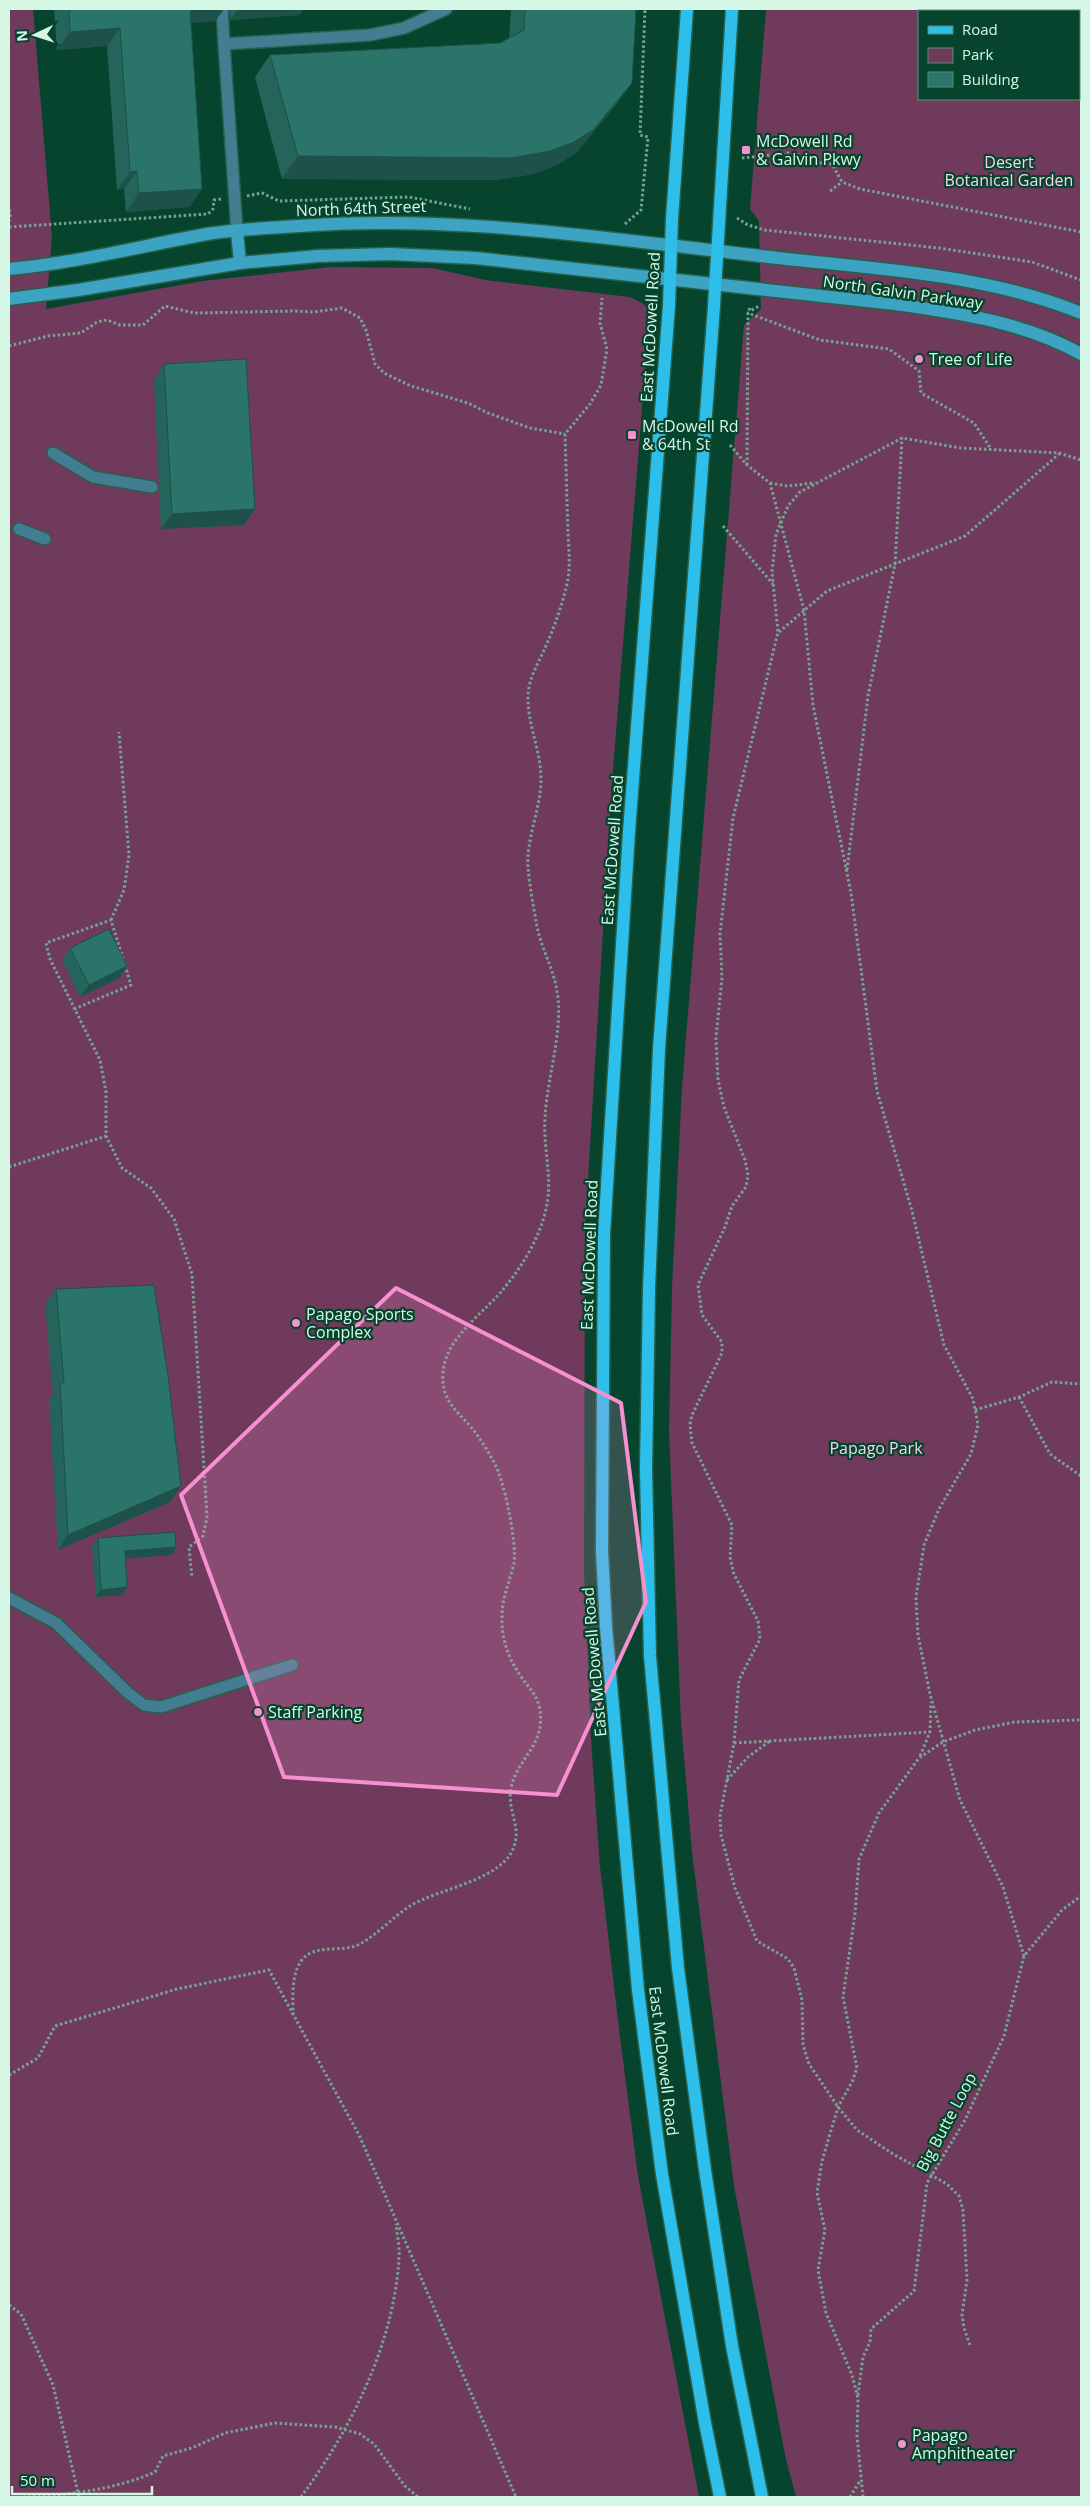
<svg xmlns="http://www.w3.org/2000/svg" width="1090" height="2506" font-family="'Open Sans',sans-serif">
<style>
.green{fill:#6f3a5b;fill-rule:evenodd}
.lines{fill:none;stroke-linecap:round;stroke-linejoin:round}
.service-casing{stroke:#27614b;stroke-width:14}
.secondary-casing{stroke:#27614b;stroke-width:15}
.primary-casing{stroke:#27614b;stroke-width:15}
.path{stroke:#75a490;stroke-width:3;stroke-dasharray:2.5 2.5;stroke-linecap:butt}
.service{stroke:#437d92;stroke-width:11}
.secondary{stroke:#3ca3c3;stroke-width:12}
.primary{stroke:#2dbfea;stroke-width:12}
.wall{fill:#24645b}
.shaded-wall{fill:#1d514a}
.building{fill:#2a746a;stroke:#1d514a}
.marked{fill:#f690d0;fill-opacity:0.2;stroke:#f690d0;stroke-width:4;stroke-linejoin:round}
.poi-dot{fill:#f690d0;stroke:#06442e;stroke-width:2}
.labels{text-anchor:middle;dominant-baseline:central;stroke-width:4.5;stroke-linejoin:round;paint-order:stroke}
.poi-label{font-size:16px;fill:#d5f8e6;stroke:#06442e;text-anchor:start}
.park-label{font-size:16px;fill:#f7d3e8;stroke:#06442e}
.street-label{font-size:16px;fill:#d5f8e6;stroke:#06442e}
</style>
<rect width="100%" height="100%" fill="#06442e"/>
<g class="green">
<path d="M9,9h24l19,229 -6,71 157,-28 127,-14 103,1 52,12 145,17 12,6 8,7 -38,471 -27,449 -1,343 7,166 9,128 20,170 18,139 61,321h-690z"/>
<path d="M766,9h315v2488h-285l-11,-42 -51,-269 -42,-334 -11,-130 -12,-291 3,-143 10,-201 62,-762 17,-16 -2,-88 -9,-12zM919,11h160v88h-160z"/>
</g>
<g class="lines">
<defs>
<g id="service">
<path d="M222,9l2,35"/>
<path d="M237,231l-13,-187 146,-9 34,-7 42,-19"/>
<path d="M53,453l40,24 59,10"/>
<path d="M19,529l26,10"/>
<path d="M9,1598l47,25 71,69 17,13 17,2 131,-42"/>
</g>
<g id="secondary">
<path d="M237,231l3,32"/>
<path d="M9,269c67,-6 132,-23 198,-35 30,-5 62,-6 92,-8 155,-12 309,13 462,30 107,13 220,16 320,57"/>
<path d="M9,299l69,-9 162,-27 78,-7 72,-2 85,4 420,46c62,9 130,18 186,50"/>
</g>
<g id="primary">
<path d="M687,9l-15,210 -3,87 -40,526 -25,402 -2,317 4,76 32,363 24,184 43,249 15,74"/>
<path d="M732,9l-18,297 -55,743 -10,240 -3,180 4,187 28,312 27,202 27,176 30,151"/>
</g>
</defs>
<use href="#service" class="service-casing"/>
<use href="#secondary" class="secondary-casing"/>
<use href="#primary" class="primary-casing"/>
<g class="path">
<path d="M742,158l48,-5 9,2 11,7 22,2 10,18 18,7 221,43"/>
<path d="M830,191l12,-9"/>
<path d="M247,196l15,-3 17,8 130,-4 61,12"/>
<path d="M9,210l2,3 -2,8"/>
<path d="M737,218l11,7 17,5 174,18 93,14 49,18"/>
<path d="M625,224l16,-14 7,-73 -8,-2 5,-126"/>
<path d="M9,227l199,-13 5,-5 1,-9 7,-1"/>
<path d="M749,308l1,3 9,-5"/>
<path d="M9,346l39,-10 33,-3 16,-11 10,-2 13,5h23l22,-19 29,7 101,-2 19,1 28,-4 18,10 6,12 9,34 9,9 27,13 57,17 20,10 42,15 35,6"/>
<path d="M730,445l17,20 23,18 34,127 9,95 38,188 26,198 35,120 32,134 29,54 5,26 -7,29 -32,55 -15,36 -8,52 2,38 12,59 30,106 43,87 21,69"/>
<path d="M747,465l1,-152 72,27 69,9 30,22 2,22 53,30 17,26"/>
<path d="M770,483l17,3 28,-3"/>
<path d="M723,526l50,58"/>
<path d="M779,632l48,-41 138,-55 94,-82"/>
<path d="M847,870l21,-174 27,-132 7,-126"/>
<path d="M111,920l13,-30 5,-35 -10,-123"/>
<path d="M123,959l-12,-39 -65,23 4,16 50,101 6,32v44l16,32 29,20 23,31 18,55 15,243 -4,19 -14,11 3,31"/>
<path d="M74,1009l57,-24 -6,-20"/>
<path d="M9,1167l97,-31"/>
<path d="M1019,1397l31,57 31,22"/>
<path d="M975,1410l44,-13 33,-15 29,2"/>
<path d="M734,1743l196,-11"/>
<path d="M920,1756l10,-24 1,-30"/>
<path d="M727,1780l21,-23 22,-16"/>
<path d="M293,2015c0,-17 -2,-39 8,-54 14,-19 40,-7 59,-17 18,-10 33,-27 50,-38 29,-18 97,-26 105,-63 5,-18 -8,-35 -4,-54 5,-31 37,-44 28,-83 -3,-13 -12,-20 -19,-31 -12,-17 -19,-38 -18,-59 0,-19 8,-35 12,-53 3,-18 -8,-71 -15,-89 -4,-13 -19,-36 -28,-47 -15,-17 -30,-27 -28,-54 2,-36 42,-60 62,-86 20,-24 39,-57 43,-89 3,-27 -5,-54 -3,-81 2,-38 19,-89 12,-126 -3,-20 -14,-40 -19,-60 -4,-20 -8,-43 -10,-63 -2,-30 13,-59 13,-89 0,-28 -13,-53 -13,-81 0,-19 10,-34 17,-50 9,-20 16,-40 21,-60 5,-19 3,-35 2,-54 -1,-33 -2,-67 -3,-100l25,-30 11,-19 6,-36 -7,-26 2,-25"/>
<path d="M9,2075l29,-17 17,-32 122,-37 92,-19 91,167 156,360"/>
<path d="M9,2305l12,9 32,71 26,112"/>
<path d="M970,2345l-6,-17 -2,-13 5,-35 -4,-70 -4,-14 -12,-12 -54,-30 -36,-24 -19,-23 -29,-43 -6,-19 -1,-45 -8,-32 -6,-9 -31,-18 -22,-53 -14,-53 -1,-19 14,-73 5,-63 21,-41 -2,-18 -24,-47 -4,-17 2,-32 -40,-82 -2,-19 2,-9 30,-62v-11l-20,-27 -4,-30 27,-58 7,-21 14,-19 2,-12 -3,-15 -21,-53 -6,-27 -2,-42 6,-60 -2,-44 13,-116 45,-186 -6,-60 4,-38 12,-28 12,-14 102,-54 59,10 98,5 22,7"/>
<path d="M858,2395l5,-38 7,-15 1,-13 43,-38 13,-108 38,-63 39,-84 20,-80 38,-46 19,-14"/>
<path d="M23,2497c45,-2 91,-7 132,-25l8,-16 29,-8 33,-15 50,-10 60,4 25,7 14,10 31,42 13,11"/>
<path d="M301,2497c50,-68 93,-153 98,-239 1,-11 -2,-23 -3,-34"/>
<path d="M850,2497l10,-16"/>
<path d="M863,2497l-6,-61 1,-38 -6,-23 -26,-62 -8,-43 7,-40 -8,-37 5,-32 16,-54 14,-25 5,-14 -14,-71 12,-83 4,-55 20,-46 40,-55 24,-16 32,-12 39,-8 67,-2"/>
</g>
<use href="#service" class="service"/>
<use href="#secondary" class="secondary"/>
<use href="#primary" class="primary"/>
</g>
<g class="wall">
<path d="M54,9h170l-9,12 -24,2 11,166 -13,18 -63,5 -2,-23 -7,1 -10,-144 -50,4z"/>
<path d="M229,9h74l-4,6 -69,5z"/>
<path d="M511,9h125l-20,96 -39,47 -20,13 -23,9 -38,6 -214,-1 -27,-102 15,-22 230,-12 9,-5z"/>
<path d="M164,364l91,145 -11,16 -83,4 -7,-149z"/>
<path d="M70,948l57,18 -8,12 -39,19 -18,-37z"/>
<path d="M56,1289l125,197 -11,16 -112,48 -9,-151 4,-6 -8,-88z"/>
<path d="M98,1538l73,17 -46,3 2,29 -5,8 -26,2 -4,-51z"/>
</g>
<g class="shaded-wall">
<path d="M187,9h37l-9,12 -38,3z"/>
<path d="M238,9h65l-4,6 -69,5z"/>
<path d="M120,28l-13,18 -50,4 13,-18z"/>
<path d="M632,83l-16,22 -39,47 -20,13 -23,9 -38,6 -214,-1 16,-23z"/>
<path d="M137,171l-13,18 -7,1 13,-18z"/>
<path d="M202,189l-13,18 -63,5 13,-19z"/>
<path d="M255,509l-11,16 -83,4 11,-15z"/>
<path d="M127,966l-8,12 -39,19 9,-12z"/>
<path d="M181,1486l-11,16 -112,48 10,-15z"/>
<path d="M176,1547l-5,8 -52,4 6,-8z"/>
<path d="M127,1587l-5,8 -26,2 5,-7z"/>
</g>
<g class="building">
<path d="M69,9h121l12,180 -63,4 -2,-22 -7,1 -10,-144 -50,4z"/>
<path d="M525,9h111l-4,74 -39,47 -21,13 -22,8 -39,7 -213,-2 -28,-101 230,-12 24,-13z"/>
<path d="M246,359l9,150 -83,5 -8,-150z"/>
<path d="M109,929l18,37 -38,19 -19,-37z"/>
<path d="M154,1285l14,91 13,110 -113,49 -8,-152h4l-8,-94z"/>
<path d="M175,1532l1,15 -51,4 2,36 -26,3 -3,-52z"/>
</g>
<path class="marked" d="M396,1288l225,115 25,199 -89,193 -273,-18 -103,-282z"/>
<g class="poi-dot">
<rect x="741" y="145" width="10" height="10" rx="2.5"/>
<circle cx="919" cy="359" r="5"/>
<rect x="627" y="430" width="10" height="10" rx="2.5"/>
<circle cx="296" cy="1323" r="5"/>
<circle cx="258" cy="1712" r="5"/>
<circle cx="902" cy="2444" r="5"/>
</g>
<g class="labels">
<g class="poi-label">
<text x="756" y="141">McDowell Rd<tspan x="756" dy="18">&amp; Galvin Pkwy</tspan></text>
<text x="929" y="359">Tree of Life</text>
<text x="642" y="426">McDowell Rd<tspan x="642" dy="18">&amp; 64th St</tspan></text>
<text x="306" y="1314">Papago Sports<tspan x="306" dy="18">Complex</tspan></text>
<text x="268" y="1712">Staff Parking</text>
<text x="912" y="2435">Papago<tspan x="912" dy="18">Amphitheater</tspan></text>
</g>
<g class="park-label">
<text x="1009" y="162">Desert<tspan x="1009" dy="18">Botanical Garden</tspan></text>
<text x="876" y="1448">Papago Park</text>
</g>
<g class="street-label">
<text transform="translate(361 208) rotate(-2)">North 64th Street</text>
<text transform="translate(903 292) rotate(8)">North Galvin Parkway</text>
<text transform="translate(650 327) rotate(-87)">East McDowell Road</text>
<text transform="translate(612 850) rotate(-86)">East McDowell Road</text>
<text transform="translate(589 1255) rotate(-88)">East McDowell Road</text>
<text transform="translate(594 1662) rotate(-95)">East McDowell Road</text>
<text transform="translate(664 2061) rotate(83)">East McDowell Road</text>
<text transform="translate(946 2122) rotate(-62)">Big Butte Loop</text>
</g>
</g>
<rect width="1090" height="2506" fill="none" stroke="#d5f8e6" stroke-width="20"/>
<rect x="918" y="10" width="162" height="90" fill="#06442e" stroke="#598c78"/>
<rect x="928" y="26" width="25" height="8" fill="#2dbfea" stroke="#598c78"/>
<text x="962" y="35" font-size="15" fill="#d5f8e6">Road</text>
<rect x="928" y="48" width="25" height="15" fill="#6f3a5b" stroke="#598c78"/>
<text x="962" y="60" font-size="15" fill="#d5f8e6">Park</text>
<rect x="928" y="72" width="25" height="15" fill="#2a746a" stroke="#598c78"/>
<text x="962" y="85" font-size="15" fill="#d5f8e6">Building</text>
<g transform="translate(35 35) rotate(266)" stroke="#06442e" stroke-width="4" paint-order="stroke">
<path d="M0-4L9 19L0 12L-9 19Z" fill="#d5f8e6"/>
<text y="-8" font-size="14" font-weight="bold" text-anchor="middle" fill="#d5f8e6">N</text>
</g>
<path d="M12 2486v8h140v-8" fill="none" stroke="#d5f8e6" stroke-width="2.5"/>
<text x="20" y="2486" font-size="15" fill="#d5f8e6" stroke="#06442e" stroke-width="4" paint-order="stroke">50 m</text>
</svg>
